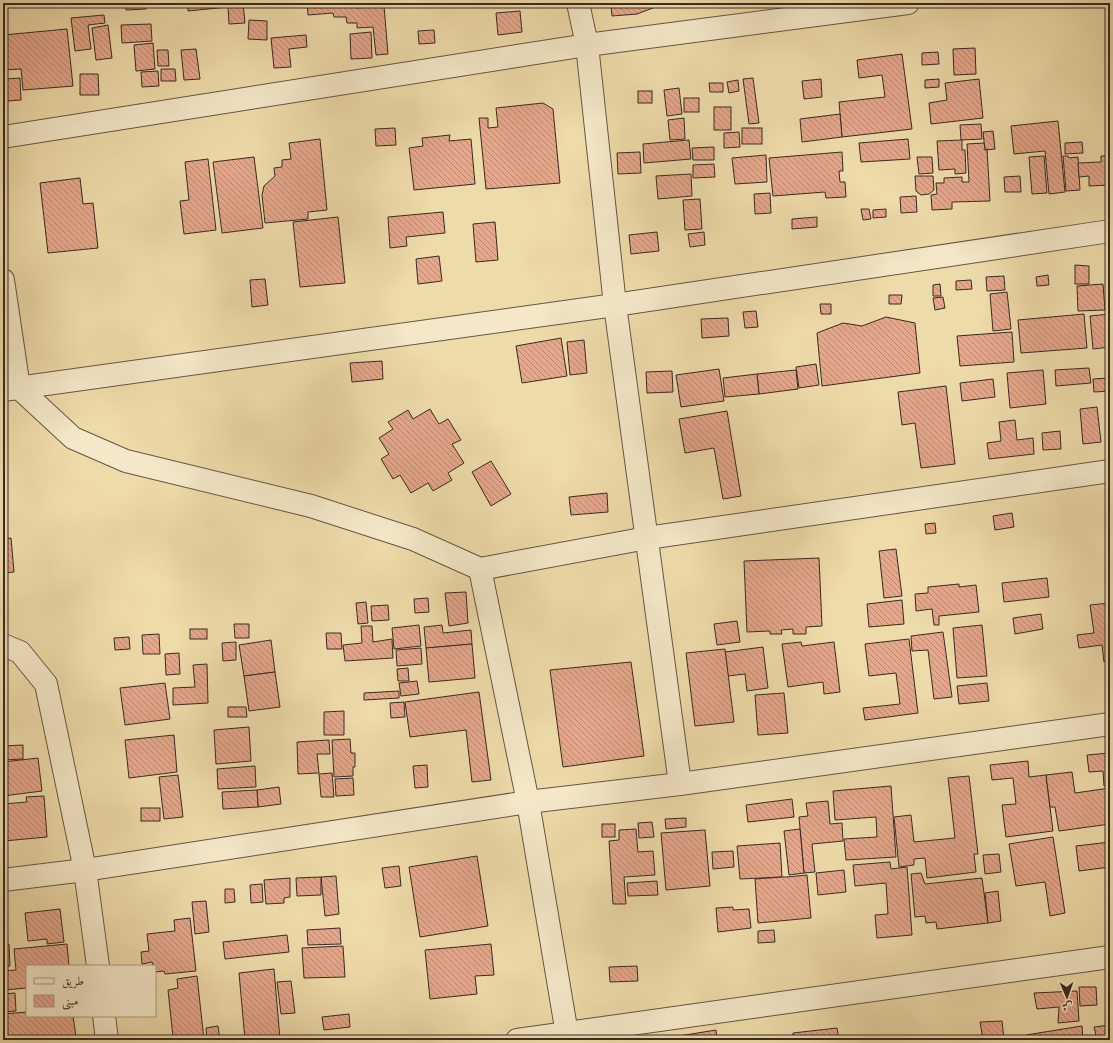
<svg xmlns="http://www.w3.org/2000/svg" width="1113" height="1043" font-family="Alegreya,Amiri,serif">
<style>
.building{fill:url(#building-back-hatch);stroke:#382a22}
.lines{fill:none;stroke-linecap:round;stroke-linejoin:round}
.street-casing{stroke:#665644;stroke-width:24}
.street{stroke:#f4e8c8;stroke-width:22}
</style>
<defs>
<pattern id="building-back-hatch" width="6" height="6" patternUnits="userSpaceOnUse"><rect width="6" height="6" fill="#e7a78a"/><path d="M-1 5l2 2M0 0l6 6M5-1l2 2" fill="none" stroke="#bc8870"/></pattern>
</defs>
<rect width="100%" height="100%" fill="#eedbaa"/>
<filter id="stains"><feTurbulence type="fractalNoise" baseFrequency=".005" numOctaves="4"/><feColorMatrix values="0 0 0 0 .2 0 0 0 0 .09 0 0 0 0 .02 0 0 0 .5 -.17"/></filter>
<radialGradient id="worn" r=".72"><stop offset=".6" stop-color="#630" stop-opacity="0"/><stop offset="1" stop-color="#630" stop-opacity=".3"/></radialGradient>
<g class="building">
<path d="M126,3h20v6l-20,1z"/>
<path d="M188,3h55l2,20 -16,1 -1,-17 -40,4z"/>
<path d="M307,3h73l-23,2v3l27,-2 4,48 -12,1 -3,-28 -16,1v-5h-10l-1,-6h-12l-1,-4 -25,2z"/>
<path d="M609,3h57l-29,11 -25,2 -1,-10z"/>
<path d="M520,11l2,21 -24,3 -2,-22z"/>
<path d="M104,15l1,8 -17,2 3,24 -16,2 -4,-33z"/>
<path d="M249,20l18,1v19l-19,-1z"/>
<path d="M151,24l1,17 -30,2 -1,-18z"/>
<path d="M108,25l4,33 -16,2 -4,-32z"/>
<path d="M67,29l6,57 -50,4 -2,-21 -18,1v-35z"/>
<path d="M434,30l1,13 -16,1 -1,-13z"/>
<path d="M371,32l1,26 -21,1 -1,-25z"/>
<path d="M306,35l1,12 -18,2 2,18 -17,1 -3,-30z"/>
<path d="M153,43l2,26 -19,2 -2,-26z"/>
<path d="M975,48l1,26 -22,1 -1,-26z"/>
<path d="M196,49l4,30 -16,1 -3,-30z"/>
<path d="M157,50h11l1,16h-11z"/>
<path d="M938,52l1,12 -17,1v-12z"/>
<path d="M902,54l10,75 -70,8 -3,-35 46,-5 -3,-22 -23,3 -2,-18z"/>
<path d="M161,69h14l1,12h-15z"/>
<path d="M158,71l1,15 -17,1 -1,-15z"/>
<path d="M80,74h18l1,21h-19z"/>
<path d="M20,78l1,22 -14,1 -1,-22z"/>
<path d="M753,78l6,45 -10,1 -6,-45z"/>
<path d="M821,79l1,18 -18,2 -2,-18z"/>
<path d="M939,79v8l-14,1v-8z"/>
<path d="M979,79l4,39 -52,6 -2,-21 18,-3 -2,-17z"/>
<path d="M738,80l1,11 -10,2 -2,-11z"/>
<path d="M709,83h14v9h-13z"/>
<path d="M679,88l3,26 -15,2 -3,-26z"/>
<rect x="638" y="91" width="14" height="12"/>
<rect x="684" y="98" width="15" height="14"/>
<path d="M543,103l10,6 7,74 -74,6 -7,-71h9v10l10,-1 -2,-19z"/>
<rect x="714" y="107" width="17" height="23"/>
<path d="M840,114l2,23 -40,5 -2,-23z"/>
<path d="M684,118l1,21 -15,1 -2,-20z"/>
<path d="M1058,121l7,71 -16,2 -4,-43 -31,3 -3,-28z"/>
<path d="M981,124l1,15 -21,1 -1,-15z"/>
<path d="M395,128l1,17 -20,1 -1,-17z"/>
<rect x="742" y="128" width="20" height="16"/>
<path d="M993,131l2,18 -10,1 -2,-18z"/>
<path d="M739,132l1,15 -16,1v-15z"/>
<path d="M450,135l-1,6 22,-2 4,45 -61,6 -5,-42 14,-2 -1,-8z"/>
<path d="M320,139l7,71 -19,2v7l-43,4 -3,-28 2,-9 11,-10 -1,-8 8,-1v-7l9,-1 -2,-16z"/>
<path d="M908,139l2,20 -49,3 -2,-19z"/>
<path d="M689,140l2,19 -47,4 -1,-19z"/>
<path d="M962,140v10h3l1,23 -11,1v-5l-16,1 -2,-29z"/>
<path d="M1082,142l1,11 -18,1v-11z"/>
<path d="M984,143l1,7 2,-1 3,52 -38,1v7l-20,1 -1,-15 6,-1 -1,-11h8v-5l18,-1v5h7l-2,-38z"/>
<path d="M714,147v13h-21l-1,-12z"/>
<path d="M640,152l1,21 -23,1 -1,-21z"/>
<path d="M842,152l1,19h-4l1,11h5l1,15 -20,1 -1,-6 -52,4 -4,-38z"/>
<path d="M766,155l1,27 -32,2 -3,-26z"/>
<path d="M1044,156l3,37 -15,1 -3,-37z"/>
<path d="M1063,156h5l1,2 9,-1 2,33 -14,1z"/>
<path d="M1101,156h9v29l-21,1v-10l-10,1 -1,-14 23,-1z"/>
<path d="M254,157l9,71 -41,5 -9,-71z"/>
<path d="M917,157h15l1,16 -14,1z"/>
<path d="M208,159l8,71 -32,4 -4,-33 9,-1 -4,-38z"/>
<path d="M714,164l1,13 -22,1v-13z"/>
<path d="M691,174l1,22 -34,3 -2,-23z"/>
<path d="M915,176h18l1,14 -5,4 -8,1 -5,-4z"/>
<path d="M1020,176l1,16h-16l-1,-15z"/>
<path d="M80,178l3,26 10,-1 5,45 -50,5 -8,-70z"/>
<path d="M770,193l1,20 -16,1 -1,-20z"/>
<path d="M916,196l1,16 -16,1 -1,-16z"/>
<path d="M700,199l2,30 -17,1 -2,-30z"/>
<path d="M861,209h8l2,10 -8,1z"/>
<path d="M886,209v8l-13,1v-8z"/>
<path d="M443,212l2,21 -39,4 1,9 -17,2 -2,-31z"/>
<path d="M338,217l7,66 -45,4 -7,-65z"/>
<path d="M817,217v10l-25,2v-10z"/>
<path d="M495,222l3,38 -22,2 -3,-38z"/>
<path d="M657,232l2,19 -28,3 -2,-19z"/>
<path d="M704,232l1,13 -15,2 -2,-13z"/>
<path d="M439,256l3,25 -24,3 -2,-25z"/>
<path d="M1075,265l14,1v18h-14z"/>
<path d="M1048,275l1,10 -12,1 -1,-9z"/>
<path d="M1004,276l1,14 -18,1 -1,-14z"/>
<path d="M265,279l3,26 -16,2 -2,-27z"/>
<path d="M971,280l1,9 -16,1v-9z"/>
<path d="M940,284l1,12h-8v-11z"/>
<path d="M1103,284l2,26 -27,1 -1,-25z"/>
<path d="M1007,292l4,37 -18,2 -3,-37z"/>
<path d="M889,295h13l-1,9h-12z"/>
<path d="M943,297l2,11 -10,2 -2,-12z"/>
<path d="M820,304h11v10h-10z"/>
<path d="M756,311l2,16 -13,1 -2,-16z"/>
<path d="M1084,314l3,34 -66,5 -3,-33z"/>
<path d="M1110,314v33l-17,2 -3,-33z"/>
<path d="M886,317l29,6 5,50 -98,13 -5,-53 26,-10 19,3z"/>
<path d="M728,318l1,18 -27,2 -1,-19z"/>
<path d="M1012,332l2,30 -54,4 -3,-30z"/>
<path d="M561,338l6,38 -45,7 -6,-37z"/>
<path d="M584,340l3,33 -17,2 -3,-33z"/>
<path d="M382,361l1,18 -31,3 -2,-19z"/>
<path d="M816,364l3,21 -20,3 -3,-21z"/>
<path d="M1089,368l2,15 -35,3 -1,-16z"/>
<path d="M719,369l5,32 -43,6 -5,-32z"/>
<path d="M796,370l2,19 -39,5 -2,-20z"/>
<path d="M1043,370l3,34 -36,4 -3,-35z"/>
<path d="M672,371l1,21 -26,1 -1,-21z"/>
<path d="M757,374l2,20 -34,3 -2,-19z"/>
<path d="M1110,378v13l-16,1 -1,-13z"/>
<path d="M993,379l2,18 -33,4 -2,-18z"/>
<path d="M946,386l9,78 -34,4 -6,-45 -13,2 -4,-33z"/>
<path d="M1097,407l4,35 -18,2 -3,-35z"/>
<path d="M430,409l9,15 9,-5 13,21 -9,4 12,19 -16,10 4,7 -19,11 -5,-8 -17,10 -11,-18 -7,4 -12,-20 8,-5 -10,-16 14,-9 -5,-7 20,-12 5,9z"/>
<path d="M727,411l14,85 -18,3 -9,-51 -29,5 -6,-34z"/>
<path d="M1015,420l2,20 16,-2 1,16 -45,5 -2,-16 14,-2 -2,-19z"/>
<path d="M1060,431l1,18 -18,1 -1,-17z"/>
<path d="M491,461l20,33 -20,12 -19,-34z"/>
<path d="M5,470l2,35 -4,1v-35z"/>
<path d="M607,493l1,19 -37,3 -2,-18z"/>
<path d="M1012,513l2,14 -19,3 -2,-14z"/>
<path d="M935,523l1,10 -10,1 -1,-10z"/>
<path d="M11,538l3,34 -11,1v-34z"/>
<path d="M896,549l6,47 -18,2 -5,-47z"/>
<path d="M819,558l3,68 -16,1v7h-13v-5l-12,1 1,4h-12v-3l-23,1 -3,-71z"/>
<path d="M1047,578l2,19 -45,5 -2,-19z"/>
<path d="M959,584v3l17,-2 3,27 -40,4v9h-5l-2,-16 -16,2 -1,-17 13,-1v-6z"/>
<path d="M466,592l2,31 -19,3 -4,-33z"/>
<path d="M428,598l1,14 -14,1 -1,-14z"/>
<path d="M902,600l2,24 -35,3 -2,-23z"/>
<path d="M366,602l2,21 -10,1 -2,-21z"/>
<path d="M1110,603v58l-6,1 -2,-17 -23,3 -2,-13 17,-2 -4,-28z"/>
<path d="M388,605l1,15 -17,1 -1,-15z"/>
<path d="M1041,614l2,15 -28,5 -2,-16z"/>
<path d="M737,621l3,21 -23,3 -3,-21z"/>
<path d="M234,624h15v14h-14z"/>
<path d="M419,625l2,21 -27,3 -2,-21z"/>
<path d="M442,625l1,8 28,-3 1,14 -46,4 -2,-21z"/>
<path d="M982,625l5,51 -30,2 -4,-50z"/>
<path d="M361,626h11l1,16 19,-3 1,19 -48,3 -2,-16 19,-2z"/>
<rect x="190" y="629" width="17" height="10"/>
<path d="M943,632l9,65 -18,2 -6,-49 -16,1 -1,-15z"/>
<path d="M326,633h15l1,16h-15z"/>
<path d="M159,634l1,20h-17l-1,-19z"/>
<path d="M129,637l1,12 -15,1 -1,-12z"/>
<path d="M909,639l9,74 -53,7 -2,-12 37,-4 -4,-31 -27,3 -4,-32z"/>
<path d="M271,640l4,32 -31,4 -5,-31z"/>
<path d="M236,642v18l-13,1 -1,-18z"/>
<path d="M801,642l1,4 32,-4 6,50 -16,2 -1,-12 -35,5 -6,-43z"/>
<path d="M472,644l3,34 -46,4 -3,-34z"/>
<path d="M763,647l5,41 -21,3 -2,-17 -17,2 -3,-24z"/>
<path d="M421,648l1,16 -25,2 -1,-16z"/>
<path d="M725,649l9,73 -39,4 -9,-73z"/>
<path d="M179,653l1,21 -14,1 -1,-21z"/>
<path d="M631,662l13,94 -81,11 -13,-97z"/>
<path d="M207,664l1,39 -35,2v-17l22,-1 -2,-22z"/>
<path d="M408,668l1,13h-11l-1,-12z"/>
<path d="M275,672l5,35 -31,4 -5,-35z"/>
<path d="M417,681l2,13 -18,2 -2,-13z"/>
<path d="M165,683l5,36 -45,6 -5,-37z"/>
<path d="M987,683l2,18 -30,3 -2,-18z"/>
<path d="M399,691v7l-35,2v-7z"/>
<path d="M479,692l12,88 -19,2 -6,-52 -56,7 -5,-35z"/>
<path d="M784,693l4,40 -30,2 -3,-40z"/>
<path d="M404,702l1,15 -14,1 -1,-15z"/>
<path d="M228,707h18l1,10h-19z"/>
<path d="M344,711v24h-20v-23z"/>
<path d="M249,727l2,34 -35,3 -2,-34z"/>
<path d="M174,735l3,37 -48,6 -4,-38z"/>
<path d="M350,739l1,14h4v14h-2v9l-19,1 -2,-37z"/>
<path d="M329,740l1,14h-13l2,19 -21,1 -1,-32z"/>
<path d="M23,745v14l-20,1v-14z"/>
<path d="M1110,753v33h-6l-1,-15 -14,1 -2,-17z"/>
<path d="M38,758l4,33 -39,5v-34z"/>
<path d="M1028,761l1,16 17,-2 7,56 -47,6 -4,-32 14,-1 -3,-26 -21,2 -2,-15z"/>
<path d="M427,765l1,22 -13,1 -2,-22z"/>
<path d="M255,766l1,21 -38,2 -1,-20z"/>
<path d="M1072,772l3,21 35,-5v36l-51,7 -4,-24h-5l-4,-32z"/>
<path d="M332,773l2,24h-13l-2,-23z"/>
<path d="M178,775l5,42 -19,2 -5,-42z"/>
<path d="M969,776l9,78h-4l2,18 -49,6 -2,-20 -11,1v6l-15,2 -5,-50 17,-2 3,27 41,-4 -7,-60z"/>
<path d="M353,778l1,17 -18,1 -1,-17z"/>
<path d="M891,786l5,71 -50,3 -2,-21 33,-2 -1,-20 -41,3 -2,-29z"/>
<path d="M279,787l2,17 -23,3 -1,-17z"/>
<path d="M257,790l1,17 -35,2 -1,-17z"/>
<path d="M44,796l3,41 -43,4 -1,-37 24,-2 -1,-5z"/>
<path d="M792,799l2,18 -46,5 -2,-17z"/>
<path d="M828,801l2,23 12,-1 1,18 -31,3 3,28 -11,1 -5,-56 9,-1 -2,-13z"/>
<rect x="141" y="808" width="19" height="13"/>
<path d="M686,818v9l-20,2 -1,-10z"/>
<path d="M652,822l2,15 -15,1 -1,-15z"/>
<rect x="602" y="824" width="13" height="13"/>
<path d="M636,829l2,23 15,-1 2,24 -31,2 2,27h-13l-4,-63 10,-1v-10z"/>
<path d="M800,829l4,44 -15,2 -5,-44z"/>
<path d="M705,830l5,56 -44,4 -5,-57z"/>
<path d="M1053,837l12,76 -15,3 -5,-34 -29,4 -7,-42z"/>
<path d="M1110,842v25l-31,4 -3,-25z"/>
<path d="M780,843l2,34 -42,2 -3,-33z"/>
<path d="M733,851l1,16 -21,2 -1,-17z"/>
<path d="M999,854l2,18 -16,2 -2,-19z"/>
<path d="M477,856l11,70 -68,11 -11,-70z"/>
<path d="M890,862l1,7 16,-2 5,68 -35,3 -2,-23 13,-1 -2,-31 -31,3 -2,-21z"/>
<path d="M399,866l2,20 -16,2 -3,-20z"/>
<path d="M844,870l2,22 -28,3 -2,-22z"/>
<path d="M921,873l4,11 57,-6 6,45 -51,6 -1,-7 -10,1 -1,-7 -10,1 -4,-43z"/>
<path d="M807,875l4,43 -53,5 -3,-44 27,-2h5z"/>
<path d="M336,876l3,38 -14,2 -4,-39z"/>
<path d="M321,877v18l-24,1 -1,-18z"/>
<path d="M290,878v19l-6,1v5l-18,1 -2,-24z"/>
<path d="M657,881l1,14 -30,1 -1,-13z"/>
<path d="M262,884l1,18 -12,1 -1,-18z"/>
<path d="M225,889h9l1,13 -10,1z"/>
<path d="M998,891l3,30 -13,2 -3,-30z"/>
<path d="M206,901l3,31 -14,2 -3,-32z"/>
<path d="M733,907v3l16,-1 2,19 -33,4 -2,-24z"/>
<path d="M60,909l4,33 -17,2v-5l-19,2 -3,-28z"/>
<path d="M190,918l6,53 -31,3 -1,-3 -9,1v-6h-2l-1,-4 -10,2 -1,-12 8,-1 -2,-17 28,-3 -1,-11z"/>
<path d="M340,928l1,16 -33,1 -1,-15z"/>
<path d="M774,930l1,12 -17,1v-12z"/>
<path d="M287,935l2,17 -64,7 -2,-17z"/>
<path d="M9,944l1,22 -7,1v-22z"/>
<path d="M67,944l2,22h-42v22l-23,2 -1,-19 13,-1 -2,-21z"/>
<path d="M491,944l3,31 -19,1 2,18 -47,5 -5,-49z"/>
<path d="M343,946l2,31 -41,1 -2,-30z"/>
<path d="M637,966l1,15 -28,1 -1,-15z"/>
<path d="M274,969l6,70 -35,1 -6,-67z"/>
<path d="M197,976l7,64h-48v-1l17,-2 -5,-47 10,-2 -1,-9z"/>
<path d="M291,981l4,32 -14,1 -4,-32z"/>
<path d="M1079,987h17l1,18 -17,1z"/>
<path d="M1077,991l2,30 -21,2 1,-16 -22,2 -3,-16z"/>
<path d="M15,993l1,18 -13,1v-18z"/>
<path d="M27,1012v4h46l3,21 -26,3h-47v-26z"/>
<path d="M349,1014l1,13 -26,3 -2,-13z"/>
<path d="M1002,1021l2,19h-21l-3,-18z"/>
<path d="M1110,1025v15h-13l-3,-13z"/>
<path d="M218,1026l2,14h-13l-1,-12z"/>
<path d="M1082,1026l1,14h-57v-5z"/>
<path d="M837,1028l2,11 -7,1h-39v-7z"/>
<path d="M716,1030l1,10h-38v-4z"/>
</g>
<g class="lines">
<defs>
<g id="street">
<path d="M578,3l9,42 28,260 65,479"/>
<path d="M3,137l584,-92 321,-42"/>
<path d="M3,280l16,108 54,50 53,23 185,45 102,33 67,30 167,-31 463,-67"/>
<path d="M3,390l612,-85 495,-74"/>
<path d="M480,569l48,233 40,238"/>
<path d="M3,645l17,7 26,32 39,186 13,96"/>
<path d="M3,880l82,-10 443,-68 152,-18 430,-60"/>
<path d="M104,1016l3,24"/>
<path d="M517,1040l593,-83"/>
</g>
</defs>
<use href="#street" class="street-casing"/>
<use href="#street" class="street"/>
</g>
<rect width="1113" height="1043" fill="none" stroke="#eedbaa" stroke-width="16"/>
<rect x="4" y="4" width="1105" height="1035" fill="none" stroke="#382a22" stroke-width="2"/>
<rect x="8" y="8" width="1097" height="1027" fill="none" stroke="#382a22"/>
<rect x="26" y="965" width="130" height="52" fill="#f4e8c8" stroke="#a99c86"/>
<rect x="34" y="978" width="20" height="6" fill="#f4e8c8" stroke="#a99c86"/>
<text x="62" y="985" font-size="12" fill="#382a22">طريق</text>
<rect x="34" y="995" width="20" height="12" fill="url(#building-back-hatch)" stroke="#a99c86"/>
<text x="62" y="1005" font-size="12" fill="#382a22">مبنى</text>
<g transform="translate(1067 997) rotate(178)" stroke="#f4e8c8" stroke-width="3" paint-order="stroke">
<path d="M0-3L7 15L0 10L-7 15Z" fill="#382a22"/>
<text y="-6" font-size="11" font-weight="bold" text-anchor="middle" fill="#382a22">ش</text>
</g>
<rect width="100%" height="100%" filter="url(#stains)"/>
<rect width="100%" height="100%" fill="url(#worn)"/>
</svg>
